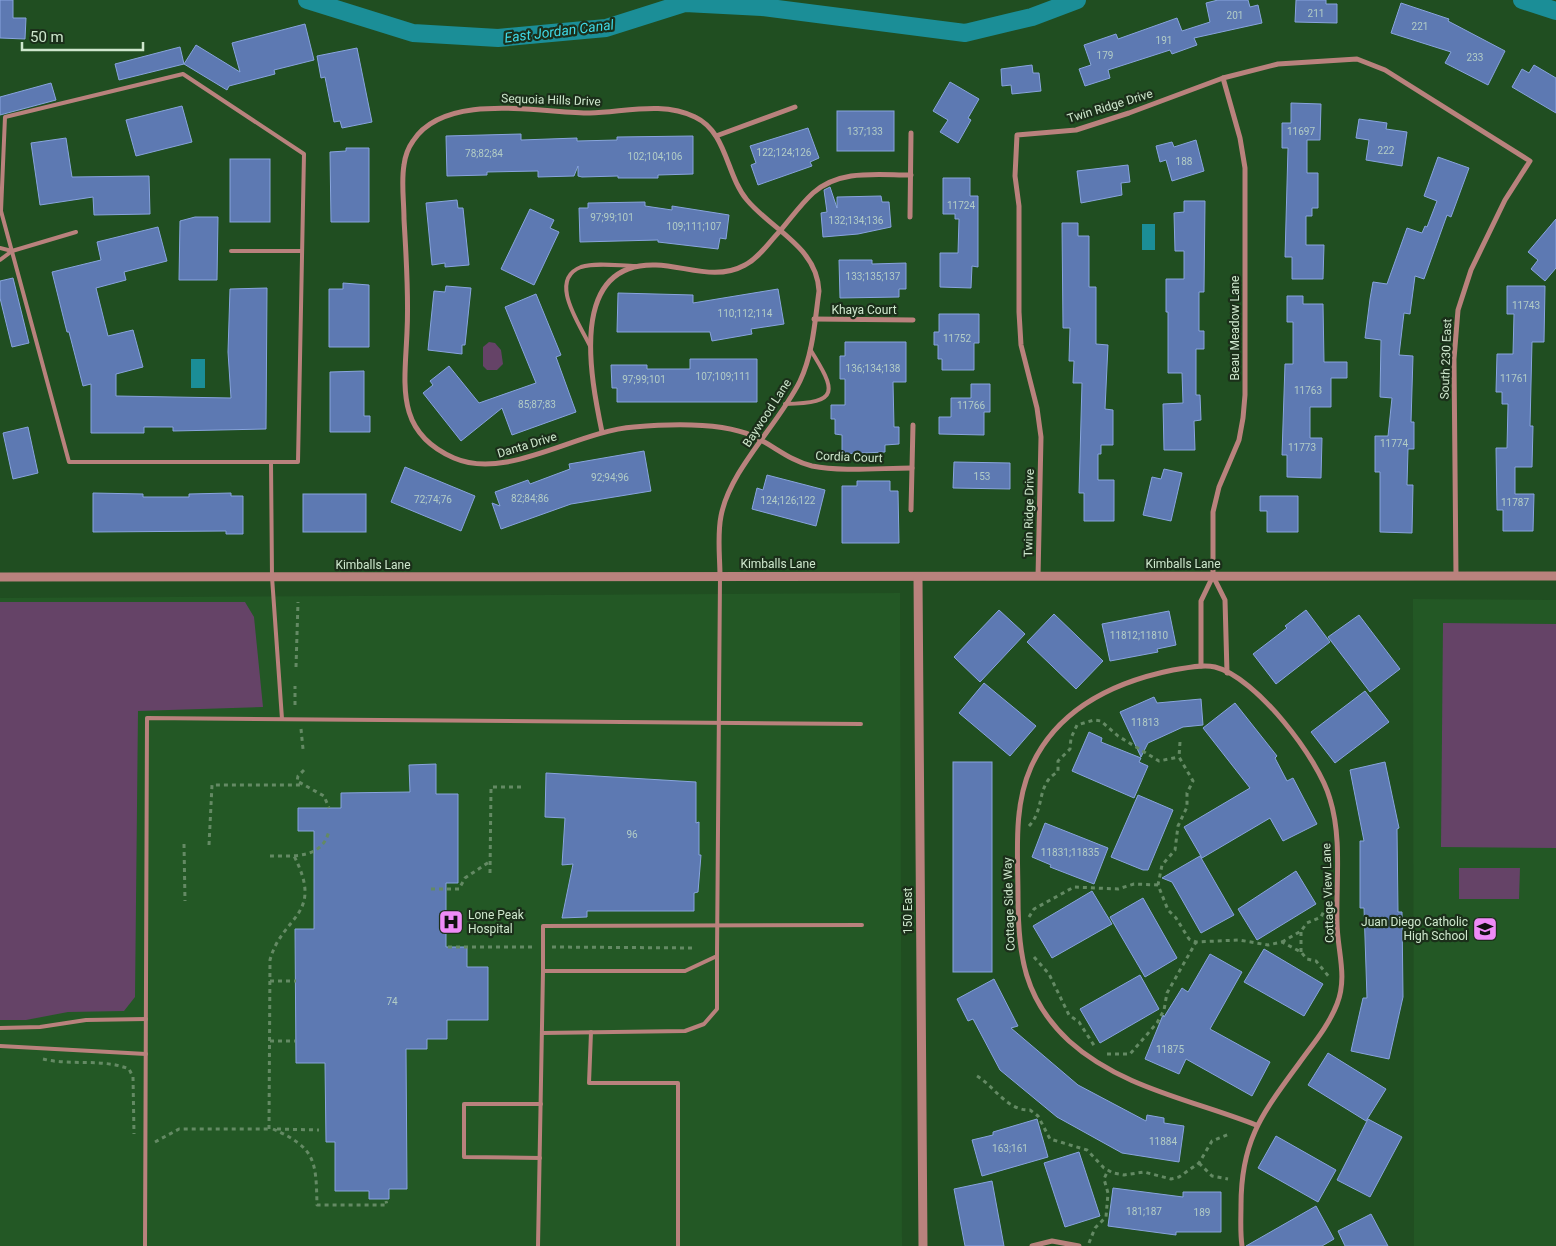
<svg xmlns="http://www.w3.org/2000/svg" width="1556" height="1246" font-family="Roboto,sans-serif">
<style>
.built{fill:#235825}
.green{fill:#654367}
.water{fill:#1b8e97}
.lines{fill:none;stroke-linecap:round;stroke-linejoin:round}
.canal{stroke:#1b8e97;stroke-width:18}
.building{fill:#5d79b2;stroke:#88a4dd}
.path{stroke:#648a64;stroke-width:3;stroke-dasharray:4 4;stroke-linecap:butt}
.service{stroke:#b9827d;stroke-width:4}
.minor{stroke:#b9827d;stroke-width:5}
.tertiary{stroke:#b9827d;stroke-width:9}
.labels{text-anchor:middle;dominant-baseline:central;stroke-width:4.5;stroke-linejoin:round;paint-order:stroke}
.number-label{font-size:10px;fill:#b2ccc6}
.street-label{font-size:12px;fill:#cee7cd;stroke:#1b2f1a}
.poi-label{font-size:12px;fill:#cee7cd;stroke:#1b2f1a;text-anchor:start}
.water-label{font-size:14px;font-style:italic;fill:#3fd9e7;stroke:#1b2f1a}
</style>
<rect width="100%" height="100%" fill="#204e21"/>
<g class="built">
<path d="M900,593l2,653h-902v-648z"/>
<path d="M1413,599l143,1v646h-142z"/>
</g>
<g class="green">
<path d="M489,342l6,1 6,7 2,14 -6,6h-10l-4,-4v-19z"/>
<path d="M0,602h245l9,15 9,90 -125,4 -3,286 -11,14 -56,1 -42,8h-26z"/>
<path d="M1443,623l113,1v224l-115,-1z"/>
<path d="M1459,868h61l-1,31h-60z"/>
</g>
<g class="water">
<rect x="1142" y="224" width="13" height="26"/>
<rect x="191" y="359" width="14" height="29"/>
</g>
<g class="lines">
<g class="canal">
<path d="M307,0l106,33 85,5 108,-10 79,-25 77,4 203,26 67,-16 45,-17"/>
<path d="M1522,0l34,11"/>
</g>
</g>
<g class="building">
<path d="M0,0h13v18h13l-1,21 -25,-1z"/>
<path d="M1218,0h30l2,7 8,-2 4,18 -68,15 3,7 -25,9 -2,-4 -62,20 2,8 -25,8 -6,-17 12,-4 -7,-20 32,-11 2,5 59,-21 5,13 28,-9 -4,-19z"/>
<path d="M1296,0h30v4h11v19l-42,-1z"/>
<path d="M1401,3l48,16 -1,2 57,30 -17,34 -43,-22 6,-11 -60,-19z"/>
<path d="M305,24l9,36 -40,10 1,4 -46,12 -2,4 -43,-26 12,-19 44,27 -8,-29z"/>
<path d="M180,47l4,17 -65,16 -4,-16z"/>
<path d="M357,48l15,74 -30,6 -2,-7 -6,1 -9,-45 -4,1 -4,-22z"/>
<path d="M1032,65l1,8h6l2,18 -29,3 -1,-9 -9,1 -1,-17z"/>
<path d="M1534,65l22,13v35l-44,-26 10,-18 7,4z"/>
<path d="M950,82l29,17 -11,19 3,2 -13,23 -18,-11 8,-12 -15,-9z"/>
<path d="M51,83l5,17 -56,15v-18z"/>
<path d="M1291,103l30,1 -1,36h-13v33h11v35h-6v8h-6v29h18l-1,34h-31v-22h-7l3,-109h-6v-25h9z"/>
<path d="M182,106l10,36 -56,14 -10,-36z"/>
<rect x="837" y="111" width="57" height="40"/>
<path d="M1359,119l28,4 -1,6 21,3 -5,34 -36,-6 3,-20 -13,-2z"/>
<path d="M808,128l11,30 -9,4 2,4 -54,19 -7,-20 5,-2 -6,-17z"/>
<path d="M521,134v6l56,-2v3l40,-1v-3l76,-1v38l-35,1v3h-40v-2l-36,1 -4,-1v-10l-4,10 -36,1v-6l-51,1v3l-40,1 -1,-40z"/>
<path d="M66,138l6,39 77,-1 1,38 -56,1 -1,-18 -53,8 -9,-62z"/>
<path d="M1196,140l8,31 -32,10 -6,-21 -6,2 -4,-16 16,-4 2,5z"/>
<path d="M346,148h23v74h-38l-1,-70 16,-1z"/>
<path d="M1438,157l31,11 -18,49 -4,-2 -23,64 -9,-3 -5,38 -6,-1 -5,42 14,1 -2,66h3v27h-6l-1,36h6l-1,48 -32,-1v-60h-5v-36h13l4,-38 -12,-1 1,-57 -16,-2 5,-39 3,-17 14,2 20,-56 15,5 3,-7 2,1 10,-26 -13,-5z"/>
<rect x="230" y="159" width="40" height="63"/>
<path d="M1128,165l2,17 -9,1 1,12 -41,8 -4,-32z"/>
<path d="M943,178h27v18h8v71l-6,-1 -1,22 -31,-1v-34h18l1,-34h-4v-5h-12z"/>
<path d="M830,187l7,21v-11l44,-1 1,6h7l2,25 -33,7 -35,3 -2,-24 6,-1 -3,-22z"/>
<path d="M457,200l1,8h5l6,57 -24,2v-4l-13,2 -6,-62z"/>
<path d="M1184,201h21l-1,91h-5v39h5v18h-8v46h4l1,25 -7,1 1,29h-31l-1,-46 20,-1 -1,-30h-14v-61h-2v-33h18v-28h-9l-1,-38 10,-1z"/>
<path d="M645,202v4l27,4v-4l57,9 -3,24 -6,-1 -2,11 -60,-7v-2l-78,2 -1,-34h9v-5z"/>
<path d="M530,209l24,11 -4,8 9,4 -25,53 -33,-16z"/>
<path d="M195,217h23l-1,63h-38l1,-59z"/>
<path d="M1556,219v49l-11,13 -14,-12 7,-9 -10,-8z"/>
<path d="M1062,223h16v13h11v51h7v57l12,1 -3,64 8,1v35h-12v9h-3v26h16v41h-30v-28h-5l3,-110h-9l1,-22h-5l1,-33h-7z"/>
<path d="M158,227l9,34 -43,11 2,8 -30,8 12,48 25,-6 10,37 -27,7v22l115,2 -3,-46 2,-63 37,-1 -1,141 -93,2v-4h-29v6h-53v-49l-8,2 -14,-54h-2l-15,-60 49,-12 -4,-18z"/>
<path d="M839,260h33v4l34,-1v26h-7v8l-59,1z"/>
<path d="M13,278l16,65 -17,4 -12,-49v-17z"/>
<path d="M343,283l26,2v62h-40v-58h14z"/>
<path d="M446,286l25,2 -6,57h-3v9l-34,-4 6,-59 11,1z"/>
<path d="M1507,286h38l-1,56h-12l-2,84h3l-1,41h-17v27h19l-1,37h-30v-21h-6l-1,-62h11l1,-44h-6v-12h-6l1,-38h16l1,-40h-7z"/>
<path d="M778,289l6,35 -33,5 1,5 -40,7 -2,-9h-93l1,-39 75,2v8z"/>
<path d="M536,294l25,61 -5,2 20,55 -64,23 -10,-27 -41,33 -38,-48 10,-8 -3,-4 19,-15 30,37 57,-20 -31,-76z"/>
<path d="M1287,296h16v8h20l1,58h23v16h-16v29h-21v31h12l-1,40 -34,-1v-22h-5l3,-91h8v-42h-6z"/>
<path d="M939,314h40v29h-5v27h-32v-11h-4v-14h-4v-13h5z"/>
<path d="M845,342h61v40h-13l1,45h5v17l-14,1v7l-43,2v-19l-7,-1v-15h-4v-14h14v-26h-5v-23h5z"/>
<path d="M690,359h67v43h-140v-14h-5l-1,-23h36v4h43z"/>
<path d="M364,371v45h6v16h-40v-60z"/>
<path d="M971,384h19v28h-6v23l-45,-1v-17h12v-19h20z"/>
<path d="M28,427l10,46 -25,6 -10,-46z"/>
<path d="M644,451l7,40 -80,13 -70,25 -9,-26 8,3 -5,-14 33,-12 2,4 40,-15 -1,-5z"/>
<path d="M954,462l56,1v26l-57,-1z"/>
<path d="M405,467l70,29 -14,35 -70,-29z"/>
<path d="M1164,469l18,4 -11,48 -28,-6 9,-38 9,2z"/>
<path d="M767,475l58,15 -9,36 -64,-17 5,-21 6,2z"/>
<path d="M857,481h33v10h8l1,52h-57v-57h15z"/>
<path d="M93,493l50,1v3h46v-3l42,-1v3h12v38h-17v-3l-133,1z"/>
<rect x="303" y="494" width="63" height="38"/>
<path d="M1260,496h38v36h-31v-21h-7z"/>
<path d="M999,610l26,24 -45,48 -26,-25z"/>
<path d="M1306,610l24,32 -54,42 -23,-30 34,-26 -2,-2z"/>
<path d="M1169,611l7,34 -19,4 1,3 -48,9 -8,-37z"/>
<path d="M1054,614l49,47 -27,28 -49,-47z"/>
<path d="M1359,615l41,54 -30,23 -42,-55z"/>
<path d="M984,683l52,43 -26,30 -51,-43z"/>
<path d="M1365,691l24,31 -54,41 -24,-31z"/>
<path d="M1154,697l3,6 44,-4 2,26 -20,2 -35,16 -7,14 -21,-45z"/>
<path d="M1235,703l42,53 -2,2 12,23 6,-3 24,46 -34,17 -13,-23 -68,40 -18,-31 66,-39 -47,-60z"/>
<path d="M1089,732l13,6 -1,4 40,16 -2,4 9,4 -14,32 -62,-27z"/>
<rect x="953" y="762" width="39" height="210"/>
<path d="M1385,762l14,66 -2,1 1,83h4l1,85 -14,62 -38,-8 12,-53h4l-3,-90h-4v-67h4l-14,-71z"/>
<path d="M436,764v30h22v89h-12v64h21v20h21v53h-41v19h-20v10h-21l1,140h-18v10h-20v-8h-34v-49h-9l-1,-79h-29l-1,-134h19v-98h-16v-23h43v-15l69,-1 -1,-27z"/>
<path d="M546,773l150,9v41l3,-1v33h2l-3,37 -4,1v18h-107v6l-25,1 11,-54 -11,1 3,-47 -20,-1z"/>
<path d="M1138,795l35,15 -25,60h-5l-32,-13z"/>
<path d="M1045,823l63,25 -14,36 -44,-17 1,-2 -19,-8z"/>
<path d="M1200,856l34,59 -33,18 -29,-51 -10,-4z"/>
<path d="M1296,871l20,33 -59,36 -19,-31z"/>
<path d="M1092,891l20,33 -60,34 -19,-32z"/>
<path d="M1143,898l34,60 -32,19 -35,-60z"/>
<path d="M1264,949l59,35 -19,32 -60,-34z"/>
<path d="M1210,954l32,18 -32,57 60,33 -18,34 -66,-37 -7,15 -34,-15 18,-44 1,2 18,-29 6,4z"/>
<path d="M1140,975l19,34 -59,34 -20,-34z"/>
<path d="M994,979l24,47 -7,2 67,57 68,36 1,-6 17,3v5l20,3 -5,36 -57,-9 -65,-36 -57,-47 -27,-51 -5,2 -11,-22z"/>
<path d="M1328,1053l58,36 -20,32 -58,-36z"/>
<path d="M1037,1119l11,38 -66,19 -10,-36 21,-5v-3z"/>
<path d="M1368,1119l34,18 -32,60 -33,-17z"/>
<path d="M1276,1136l60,34 -18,32 -60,-34z"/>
<path d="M1079,1152l21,64 -35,11 -21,-64z"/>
<path d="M992,1181l12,65h-39l-11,-57z"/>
<path d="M1113,1188l70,9v-5h38v40h-45v3l-68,-9z"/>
<path d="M1316,1206l18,33 -12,7h-76z"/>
<path d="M1371,1214l17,32h-43l-7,-15z"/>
</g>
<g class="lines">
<g class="path">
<path d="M296,667l2,-65"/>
<path d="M295,705v-19"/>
<path d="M301,729l2,20"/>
<path d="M1180,742l-1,15 14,24 -6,12v14l-9,19 -3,24 -13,15 -4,20 10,25 8,8 13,21 7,3 43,-2 29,5 14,-3 19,10 6,7 9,2 14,17"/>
<path d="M304,770l-6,6 -1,5 27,15 5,12"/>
<path d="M1029,826c14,-15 9,-33 20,-47 2,-3 6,-5 9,-8v-10l12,-12 1,-11 6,-13 17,-5 7,1 17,15 41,25 20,-4"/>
<path d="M184,844l1,57"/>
<path d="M209,845l3,-60h91"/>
<path d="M270,856c24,0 52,3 59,-25"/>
<path d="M490,873l1,-86h33"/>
<path d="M431,889h28l6,-11 24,-16"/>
<path d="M1029,917l5,-8 40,-22 44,2 16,-5 24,1"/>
<path d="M1282,942l19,-11 6,-8 14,-6 3,-6"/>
<path d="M448,947h85"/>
<path d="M552,947l142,1"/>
<path d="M1301,952v-21"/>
<path d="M1034,957l15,17 20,41 10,7 16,25"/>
<path d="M270,981h26"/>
<path d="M270,1041h25"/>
<path d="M1107,1054h23l27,-31 7,-13 3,-17 29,-51"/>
<path d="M43,1059c28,7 59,-1 86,10l4,8 1,57"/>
<path d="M977,1076c17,10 30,35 53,34l8,6 12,23 37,11 17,18 9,5 11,2 20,-3 27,7 8,-2 20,-14 13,-22 17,-7"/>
<path d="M269,1129l1,-169c12,-45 55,-44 24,-104"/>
<path d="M273,1129c43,19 43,32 44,76h70l-1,-4"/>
<path d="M277,1129l42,1"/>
<path d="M155,1142l24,-13h91"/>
<path d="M1199,1163l13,13 16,3"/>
<path d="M1089,1243l6,-15 11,-11 2,-24 -4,-14 4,-9"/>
</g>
<g class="service">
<path d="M183,74l121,80 -6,308h-229l-68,-251 4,-94z"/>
<path d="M0,248l12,3"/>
<path d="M231,251h71"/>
<path d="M0,260l12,-9 64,-19"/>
<path d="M590,346c-9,-20 -43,-66 -9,-79 16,-5 39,-1 55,-1"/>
<path d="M785,404c56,-1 51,-13 25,-55"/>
<path d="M271,462l1,115 10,142"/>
<path d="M543,971v-45l319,-1"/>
<path d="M0,1028l40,-1 46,-7 60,-1"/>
<path d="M591,1032l-2,51h89v163"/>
<path d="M542,1033l143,-2 19,-7 13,-15v-53"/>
<path d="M0,1046l146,8"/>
<path d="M540,1158l-76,-1v-53h77"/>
<path d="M145,1246l2,-528 714,6"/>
<path d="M538,1246l5,-275h142l32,-15 3,-379"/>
</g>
<g class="minor">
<path d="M716,136l79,-29"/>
<path d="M910,217l1,-84"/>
<path d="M814,319l99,1"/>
<path d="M602,432c-11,-53 -35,-170 54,-167 30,1 60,16 89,0 14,-7 24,-23 35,-34 11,-13 21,-27 33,-38 27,-24 64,-18 98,-18"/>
<path d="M911,510l2,-85"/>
<path d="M1213,576l12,24 2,73"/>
<path d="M720,577c0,-20 -3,-41 1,-61 9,-47 58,-92 79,-135 13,-27 15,-61 19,-90 -2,-44 -47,-61 -72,-91 -21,-25 -20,-68 -52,-83 -32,-16 -70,-5 -105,-4 -49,0 -145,-22 -177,28 -5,7 -8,16 -9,24 -3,17 0,36 0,54 2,37 5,75 3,113 -2,52 -13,100 47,126 53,23 122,-27 180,-31 35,-3 87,-5 119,9 20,9 37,25 59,30 30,6 69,2 100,2"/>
<path d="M1038,577l3,-140 -4,-29 -16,-63 -2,-33v-106l-4,-30 2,-41 59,-5 53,-17 94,-35 55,-14 79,-5 28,11 145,91 -25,39 -34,70 -13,40 -4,49 2,217"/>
<path d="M1201,666v-65l12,-25v-64l6,-25 20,-47 4,-22 2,-23v-227l-5,-30 -17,-60"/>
<path d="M1032,1246l20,-5 27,5"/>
<path d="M1242,1246c-2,-14 -1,-28 -1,-41 0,-66 22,-92 59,-143 13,-18 29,-37 37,-58 11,-28 0,-54 0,-82 -1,-40 5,-84 -7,-123 -11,-40 -74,-122 -115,-132 -13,-3 -29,1 -42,3 -59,12 -116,39 -142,97 -18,40 -13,87 -13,130 0,58 6,102 51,144 52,47 124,59 187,84"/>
</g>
<g class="tertiary">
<path d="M0,577l1556,-1"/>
<path d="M918,577l5,669"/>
</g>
</g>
<defs>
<symbol id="hospital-square" viewBox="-11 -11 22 22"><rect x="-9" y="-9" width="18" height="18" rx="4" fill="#ef8bf7" stroke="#1b2f1a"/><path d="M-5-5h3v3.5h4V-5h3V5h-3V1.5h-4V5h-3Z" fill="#111"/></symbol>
<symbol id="school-square" viewBox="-11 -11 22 22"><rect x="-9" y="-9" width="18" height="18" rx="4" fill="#ef8bf7" stroke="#1b2f1a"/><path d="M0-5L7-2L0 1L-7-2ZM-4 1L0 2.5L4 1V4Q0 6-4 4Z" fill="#111"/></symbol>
</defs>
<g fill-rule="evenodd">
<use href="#hospital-square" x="437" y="908" width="28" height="28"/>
<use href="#school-square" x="1471" y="915" width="28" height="28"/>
</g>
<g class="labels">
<g class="number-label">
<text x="1316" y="13">211</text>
<text x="1235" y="15">201</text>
<text x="1420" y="26">221</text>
<text x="1164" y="40">191</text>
<text x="1105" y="55">179</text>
<text x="1475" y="57">233</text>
<text x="865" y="131">137;133</text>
<text x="1301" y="131">11697</text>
<text x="1386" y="150">222</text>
<text x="784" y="152">122;124;126</text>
<text x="484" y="153">78;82;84</text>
<text x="655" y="156">102;104;106</text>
<text x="1184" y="161">188</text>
<text x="961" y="205">11724</text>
<text x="612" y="217">97;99;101</text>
<text x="856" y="220">132;134;136</text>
<text x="694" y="226">109;111;107</text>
<text x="873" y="276">133;135;137</text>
<text x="1526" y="305">11743</text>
<text x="745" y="313">110;112;114</text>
<text x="957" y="338">11752</text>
<text x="873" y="368">136;134;138</text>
<text x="723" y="376">107;109;111</text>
<text x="1514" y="378">11761</text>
<text x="644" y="379">97;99;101</text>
<text x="1308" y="390">11763</text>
<text x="537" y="404">85;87;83</text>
<text x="971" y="405">11766</text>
<text x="1394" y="443">11774</text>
<text x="1302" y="447">11773</text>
<text x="982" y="476">153</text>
<text x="610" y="477">92;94;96</text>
<text x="530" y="498">82;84;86</text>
<text x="433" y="499">72;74;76</text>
<text x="788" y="500">124;126;122</text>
<text x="1515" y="502">11787</text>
<text x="1139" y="635">11812;11810</text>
<text x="1145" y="722">11813</text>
<text x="632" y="834">96</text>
<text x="1070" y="852">11831;11835</text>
<text x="392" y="1001">74</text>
<text x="1170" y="1049">11875</text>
<text x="1163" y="1141">11884</text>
<text x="1010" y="1148">163;161</text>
<text x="1144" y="1211">181;187</text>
<text x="1202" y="1212">189</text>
</g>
<g class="street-label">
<text transform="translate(551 100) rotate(2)">Sequoia Hills Drive</text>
<text transform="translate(1110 106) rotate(-17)">Twin Ridge Drive</text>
<text x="864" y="310">Khaya Court</text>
<text transform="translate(1235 328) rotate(-90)">Beau Meadow Lane</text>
<text transform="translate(1446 359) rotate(-88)">South 230 East</text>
<text transform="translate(767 413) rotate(-57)">Baywood Lane</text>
<text transform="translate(527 445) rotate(-17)">Danta Drive</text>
<text transform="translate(849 457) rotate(2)">Cordia Court</text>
<text transform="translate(1029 513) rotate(-89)">Twin Ridge Drive</text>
<text x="778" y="564">Kimballs Lane</text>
<text x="1183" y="564">Kimballs Lane</text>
<text x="373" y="565">Kimballs Lane</text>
<text transform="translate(1328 893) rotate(-92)">Cottage View Lane</text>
<text transform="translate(1009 904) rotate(-92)">Cottage Side Way</text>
<text transform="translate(908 911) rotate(-90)">150 East</text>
</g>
<g class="poi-label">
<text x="468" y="915">Lone Peak<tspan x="468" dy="14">Hospital</tspan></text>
<text x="1468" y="922" text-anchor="end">Juan Diego Catholic<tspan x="1468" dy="14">High School</tspan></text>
</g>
<g class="water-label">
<text transform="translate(559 31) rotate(-7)">East Jordan Canal</text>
</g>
</g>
<path d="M22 42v8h121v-8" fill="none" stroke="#cee7cd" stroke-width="2.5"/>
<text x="30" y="42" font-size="15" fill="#cee7cd" stroke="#1b2f1a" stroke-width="4" paint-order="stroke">50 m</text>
</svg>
